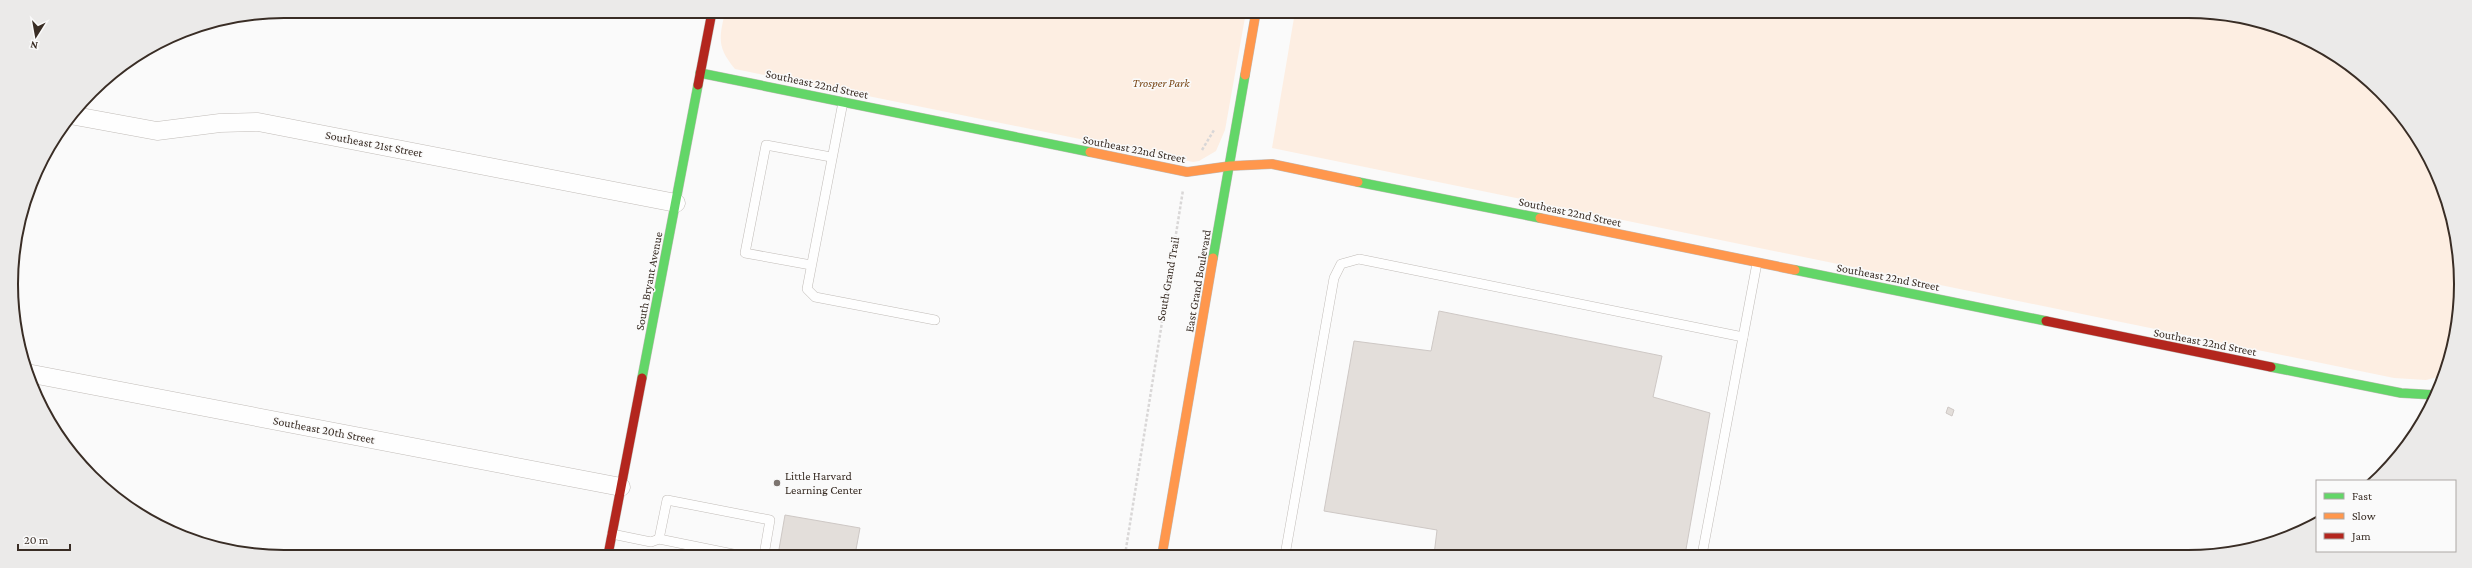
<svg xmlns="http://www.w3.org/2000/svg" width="2472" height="568" font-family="'Crimson Pro',serif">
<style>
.green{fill:#fdeee2}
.building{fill:#e3deda;stroke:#cec8c5}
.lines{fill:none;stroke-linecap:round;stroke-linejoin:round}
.lane-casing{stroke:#c1bcb8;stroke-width:10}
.street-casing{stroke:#c1bcb8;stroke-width:19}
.fast-casing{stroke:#c1bcb8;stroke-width:10}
.slow-casing{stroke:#c1bcb8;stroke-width:10}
.jam-casing{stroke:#c1bcb8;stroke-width:10}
.path{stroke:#d9d7d7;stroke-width:2.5;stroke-dasharray:3 2;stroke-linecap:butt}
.lane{stroke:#fefefe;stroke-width:9}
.street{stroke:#fefefe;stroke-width:18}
.fast{stroke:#63d668;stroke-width:9}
.slow{stroke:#ff974d;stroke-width:9}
.jam{stroke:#b3261e;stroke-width:9}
.poi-dot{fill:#7d7570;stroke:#fafafa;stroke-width:1.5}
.labels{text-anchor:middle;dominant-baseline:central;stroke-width:3;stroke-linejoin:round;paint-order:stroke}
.park-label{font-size:12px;font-style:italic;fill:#7a4716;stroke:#fafafa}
.street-label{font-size:12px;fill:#392d25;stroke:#fafafa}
.poi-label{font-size:12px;fill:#392d25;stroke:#fafafa;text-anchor:start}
.rim{fill:none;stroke:#392d25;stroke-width:2}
</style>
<rect width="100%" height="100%" fill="#fafafa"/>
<g class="green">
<path d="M725,12h521l-21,118 -9,21 -17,10 -6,1 -458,-93c-18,-22 -16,-30 -10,-57z"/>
<path d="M1295,12l929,1c35,9 67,17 99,34 9,5 17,12 25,18 72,51 115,137 112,225 -1,10 0,21 -2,31 -3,18 -11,37 -16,55l-16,4 -32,-2 -1122,-230z"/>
</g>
<g class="building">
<path d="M1439,311l223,45 -9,41 57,16 -25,142h-251l3,-25 -113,-19 30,-170 77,10z"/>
<path d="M1948,407l6,3 -2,6 -6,-3z"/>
<path d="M785,515l75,13 -5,27h-77z"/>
</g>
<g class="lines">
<defs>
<g id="lane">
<path d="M843,102l-36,187 8,8 120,23"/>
<path d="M811,265l-66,-12 21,-108 65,12"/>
<path d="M612,534l39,8 8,-3 79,16"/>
<path d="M659,539l8,-39 103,20 -6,35"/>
<path d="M1285,555l49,-277 7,-14 18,-5 384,78"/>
<path d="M1702,555l55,-292"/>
</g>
<g id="street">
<path d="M70,115l87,16 63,-8 38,-1 418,81"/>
<path d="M27,373l594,114"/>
</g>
<g id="fast">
<path d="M700,73l390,79"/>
<path d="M1358,182l182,36"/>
<path d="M1213,258l32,-183"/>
<path d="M1795,270l251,51"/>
<path d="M2271,367l130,26 35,2"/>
<path d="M642,378l56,-293"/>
</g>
<g id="slow">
<path d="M1245,75l11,-63"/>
<path d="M1090,152l97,20 43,-6 42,-2 86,18"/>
<path d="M1540,218l255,52"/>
<path d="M1162,555l51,-297"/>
</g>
<g id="jam">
<path d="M698,85l14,-73"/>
<path d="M2046,321l225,46"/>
<path d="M608,555l34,-177"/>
</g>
</defs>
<use href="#lane" class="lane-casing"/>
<use href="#street" class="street-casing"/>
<use href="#fast" class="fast-casing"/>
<use href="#slow" class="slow-casing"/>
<use href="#jam" class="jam-casing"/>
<g class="path">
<path d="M1202,150l12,-20"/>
<path d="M1125,555l58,-365"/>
</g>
<use href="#lane" class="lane"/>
<use href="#street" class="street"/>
<use href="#fast" class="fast"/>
<use href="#slow" class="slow"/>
<use href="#jam" class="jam"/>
</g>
<circle class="poi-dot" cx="777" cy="483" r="4"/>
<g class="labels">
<g class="park-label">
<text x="1161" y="83">Trosper Park</text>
</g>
<g class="street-label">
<text transform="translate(817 84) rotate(12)">Southeast 22nd Street</text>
<text transform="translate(374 144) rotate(11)">Southeast 21st Street</text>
<text transform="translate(1134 149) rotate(11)">Southeast 22nd Street</text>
<text transform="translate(1570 212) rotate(12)">Southeast 22nd Street</text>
<text transform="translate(1888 277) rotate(11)">Southeast 22nd Street</text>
<text transform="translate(1168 279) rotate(-80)">South Grand Trail</text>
<text transform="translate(649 281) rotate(-79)">South Bryant Avenue</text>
<text transform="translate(1198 281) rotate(-80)">East Grand Boulevard</text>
<text transform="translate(2205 342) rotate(11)">Southeast 22nd Street</text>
<text transform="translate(324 430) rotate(11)">Southeast 20th Street</text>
</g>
<g class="poi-label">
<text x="785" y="476">Little Harvard<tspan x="785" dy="14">Learning Center</tspan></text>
</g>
</g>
<path d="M0 0H2472V568H0ZM284 18H2188A266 266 0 0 1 2454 284V284A266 266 0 0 1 2188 550H284A266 266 0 0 1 18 284V284A266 266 0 0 1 284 18Z" fill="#ebeae9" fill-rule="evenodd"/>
<path class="rim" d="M284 18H2188A266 266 0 0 1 2454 284V284A266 266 0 0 1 2188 550H284A266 266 0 0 1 18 284V284A266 266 0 0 1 284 18Z"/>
<rect x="2316" y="480" width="140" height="72" fill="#fafafa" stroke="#ada8a5"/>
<rect x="2324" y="493" width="20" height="6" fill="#63d668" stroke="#ada8a5"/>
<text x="2352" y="500" font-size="12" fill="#392d25">Fast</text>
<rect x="2324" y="513" width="20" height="6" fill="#ff974d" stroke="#ada8a5"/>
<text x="2352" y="520" font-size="12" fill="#392d25">Slow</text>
<rect x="2324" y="533" width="20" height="6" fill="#b3261e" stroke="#ada8a5"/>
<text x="2352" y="540" font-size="12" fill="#392d25">Jam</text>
<g transform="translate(36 36) rotate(191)" stroke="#fafafa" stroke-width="3" paint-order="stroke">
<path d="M0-3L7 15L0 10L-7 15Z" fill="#392d25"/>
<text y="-6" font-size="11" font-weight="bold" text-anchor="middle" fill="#392d25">N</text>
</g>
<path d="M18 544v6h52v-6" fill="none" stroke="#392d25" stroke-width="2"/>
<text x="24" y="544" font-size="12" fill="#392d25" stroke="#fafafa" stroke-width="3" paint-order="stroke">20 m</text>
</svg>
